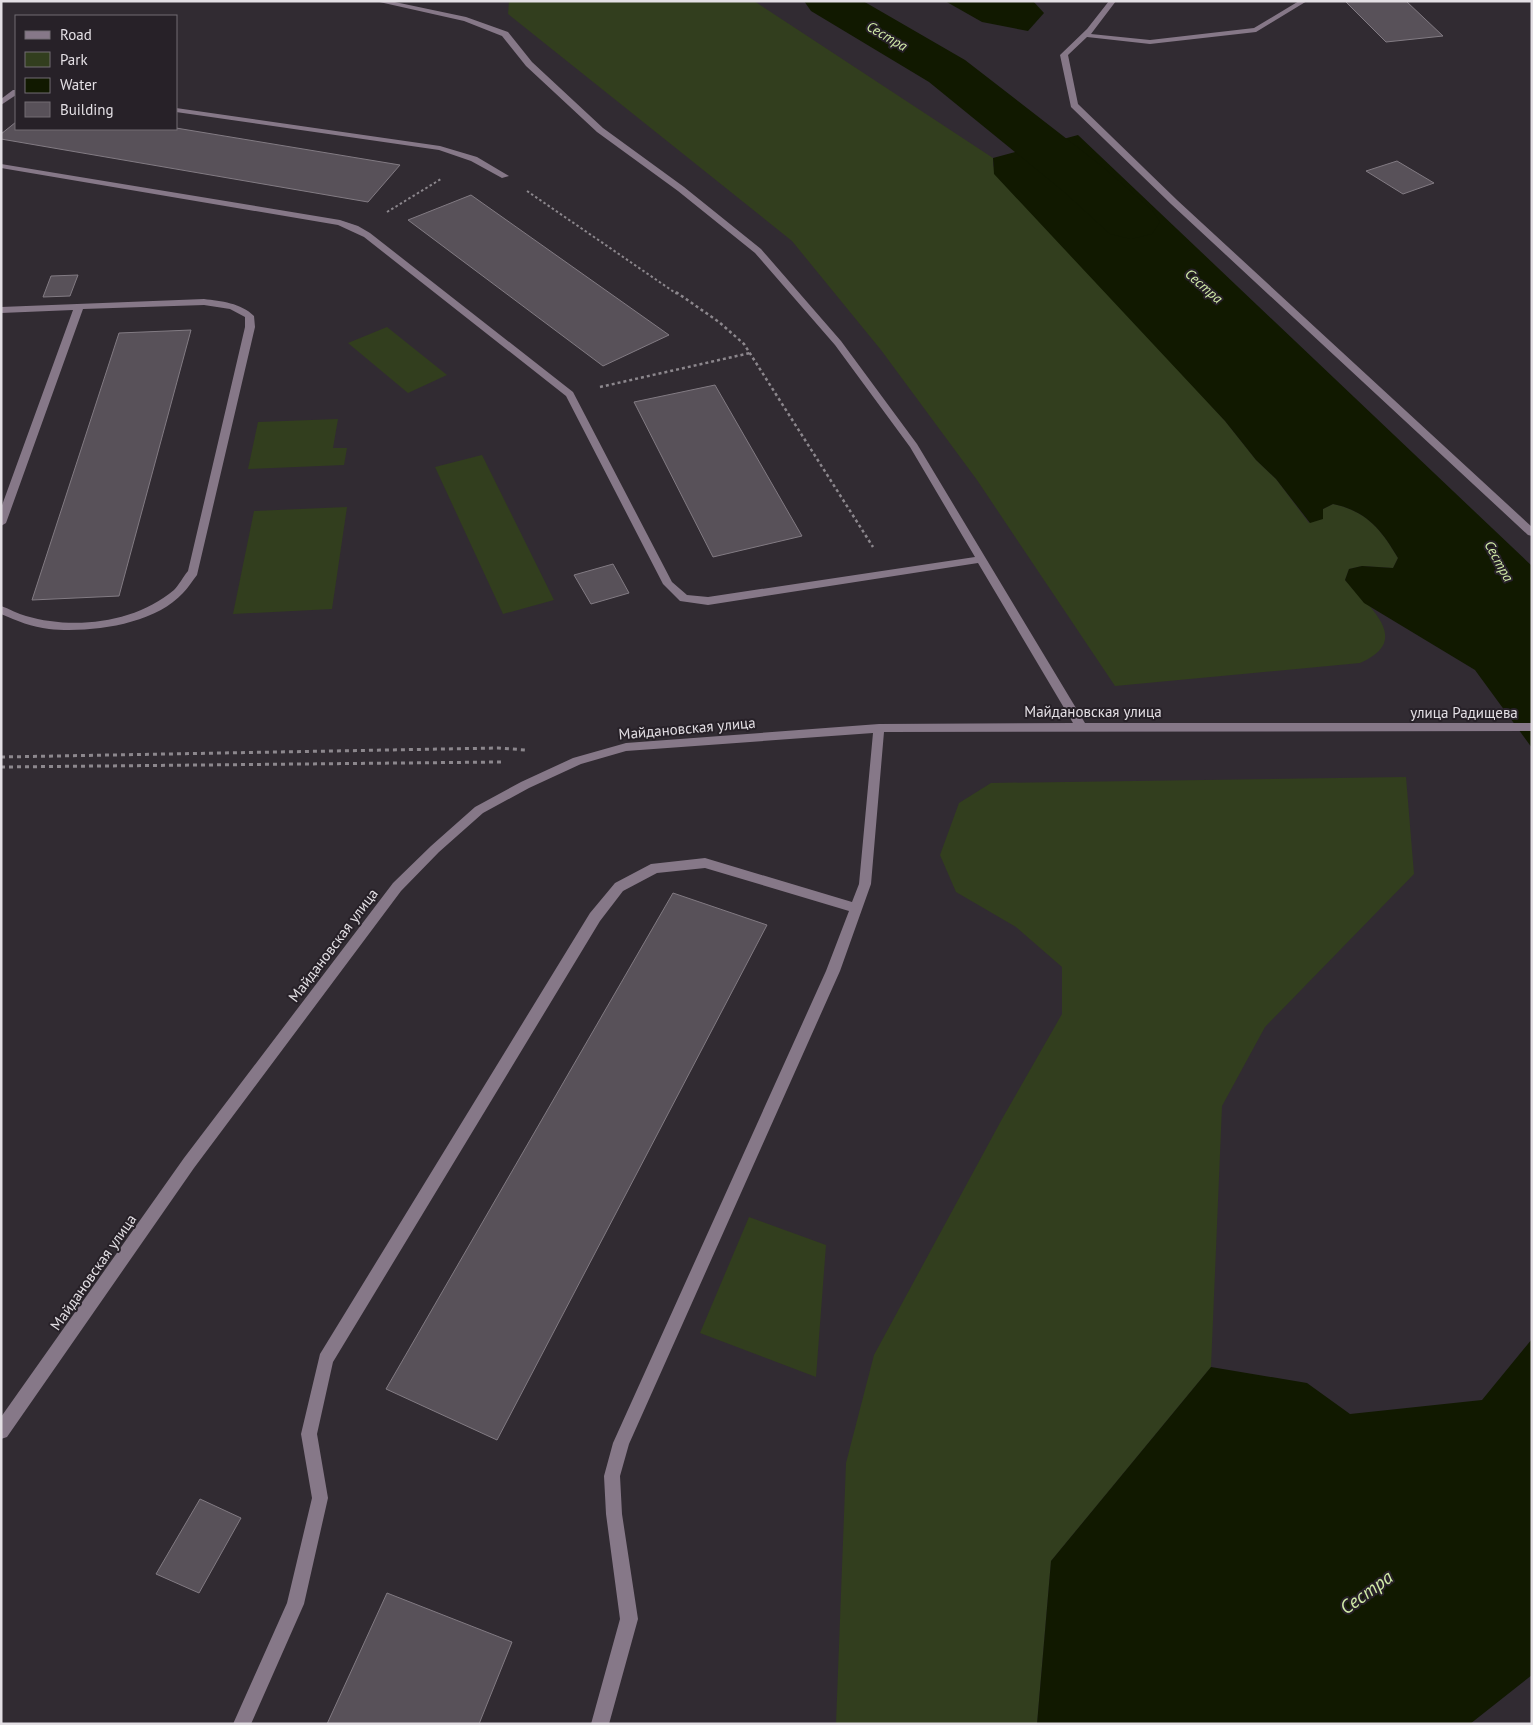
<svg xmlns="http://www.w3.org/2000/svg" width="1533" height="1725" font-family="'PT Sans',sans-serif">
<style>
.green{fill:#323e1e}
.water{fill:#111900}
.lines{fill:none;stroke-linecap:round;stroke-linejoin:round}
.river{fill:#111900;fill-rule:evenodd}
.building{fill:#585159;stroke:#827b83}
.path-far2{stroke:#8c878d;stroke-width:2;stroke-dasharray:2.5 2.5;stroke-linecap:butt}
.path-far1{stroke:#8c878d;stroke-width:2.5;stroke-dasharray:3 3;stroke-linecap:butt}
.path{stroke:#8c878d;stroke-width:3;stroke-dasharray:4 4;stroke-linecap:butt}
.minor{fill:#867888;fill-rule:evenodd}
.labels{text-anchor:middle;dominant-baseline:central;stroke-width:4;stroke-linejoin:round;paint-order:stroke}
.far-water-label{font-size:14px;font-style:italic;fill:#d3eda9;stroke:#272128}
.street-label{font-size:15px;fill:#e3dfe4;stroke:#272128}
.near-water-label{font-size:19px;font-style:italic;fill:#d3eda9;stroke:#272128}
</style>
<rect width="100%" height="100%" fill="#312b32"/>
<g class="green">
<path d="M509,1h245l239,157v8l232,255 31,39 20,19 33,44 14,-14 10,-5c33,7 48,25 65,54l-5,10 -31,-2 -13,3 -4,11c23,26 69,60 15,83l-245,23 -138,-206 -96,-130 -89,-109 -284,-227z"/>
<path d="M387,327l60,48 -39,18 -60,-50z"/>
<path d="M338,419l-5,29h14l-3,17 -96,4 10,-47z"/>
<path d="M482,455l72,145 -51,14 -68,-147z"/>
<path d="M347,507l-15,102 -99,5 21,-103z"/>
<path d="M1406,777l8,97 -149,153 -43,79 -11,261 -160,194 -14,163h-201l10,-261 28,-108 128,-236 60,-105v-47l-46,-40 -60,-35 -16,-37 19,-52 32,-20z"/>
<path d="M749,1217l77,28 -10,132 -116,-44z"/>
</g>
<g class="water">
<path d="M945,1h88l11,12 -16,18 -46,-9z"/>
<path d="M1078,135l454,431v182l-57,-78 -111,-67 -19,-23 4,-11 13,-3 31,2 5,-10c-17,-29 -32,-47 -65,-54l-10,5v10l-13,4 -34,-44 -20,-19 -31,-39 -231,-247 -1,-16z"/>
<path d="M1532,1339v336l-62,49h-433l14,-163 160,-194 96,16 43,31 132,-14z"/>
</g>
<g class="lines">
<path class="river" d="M804,1h59l102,59 138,107 49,43 8,12 -8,12 -21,5 -21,-5 -47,-43 -134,-109 -118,-71z"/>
</g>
<g class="building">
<path d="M1345,1h61l37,35 -57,6z"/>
<path d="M16,122v7l160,-1 224,37 -32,37 -367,-63v-5z"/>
<path d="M1397,161l37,22 -31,11 -37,-23z"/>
<path d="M471,195l198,140 -66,31 -195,-146z"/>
<path d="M78,275l-8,21 -27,1 8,-21z"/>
<path d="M191,330l-72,266 -87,4 87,-267z"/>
<path d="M715,385l87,151 -89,21 -79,-155z"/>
<path d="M613,564l16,29 -38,11 -17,-29z"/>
<path d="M673,893l94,32 -270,515 -111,-51z"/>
<path d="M200,1499l41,19 -42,75 -43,-19z"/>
<path d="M387,1593l125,49 -33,82h-152z"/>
</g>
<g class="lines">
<g class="path-far2">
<path d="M527,191l150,103"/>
<path d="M387,212l54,-33"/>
</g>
<g class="path-far1">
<path d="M676,292l43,30 25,22 129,203"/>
<path d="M600,387l150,-34"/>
</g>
<g class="path">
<path d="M1,757l497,-9 28,2"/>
<path d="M1,767l500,-5"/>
</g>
<g class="minor">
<path d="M375,1h15l76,16 42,15 24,30 71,66 81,59 77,62 80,92 76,103 168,279h447v8l-648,1 -13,152 -31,87 -211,473 -9,32 2,38 16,105 -29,105h-18l29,-105 -14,-105 -2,-38 9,-33 213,-472 23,-60 -144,-43 -48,5 -34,18 -23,30 -267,441 -16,72 11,64 -24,106 -53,120h-18l54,-121 25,-105 -11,-64 19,-80 270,-441 25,-30 36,-19 54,-6 147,44 7,-18 14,-151 -247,18 -45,13 -52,24 -46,25 -44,39 -38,39 -207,277 -187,269 -6,2v-22l183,-259 209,-275 38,-37 44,-39 46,-25 52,-24 53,-15 253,-19 194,-1 -95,-160 -270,42 -28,-4 -17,-17 -97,-188 -202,-159 -26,-12 -337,-57v-4l339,56 18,6 12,7 203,159 99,190 15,13 21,2 267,-40 -65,-110 -75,-102 -80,-92 -77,-62 -81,-59 -71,-66 -24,-30 -38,-15z"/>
<path d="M1109,1h7l-25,33 59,6 104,-12 45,-27h8l-51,31 -106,12 -63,-7 -19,18 10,49 99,96 355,327v9l-4,-1 -357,-331 -100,-97 -11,-52 27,-26z"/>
<path d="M13,90h3v5l-15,10v-6z"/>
<path d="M176,108l264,38 37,11 32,19 -7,2 -31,-17 -32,-11 -263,-38z"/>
<path d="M204,299c17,2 37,4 50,17l1,11 -58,248c-5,6 -9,13 -14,18 -29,32 -93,40 -134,36 -17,-2 -32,-8 -48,-15v-8c9,3 17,8 25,10 48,14 109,7 148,-26 5,-5 9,-13 14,-19l57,-244v-10l-15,-8 -26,-4 -121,4 -77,214 -5,3v-18l72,-198 -72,3v-6z"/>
</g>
</g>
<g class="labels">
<g class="far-water-label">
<text transform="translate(887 36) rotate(30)">Сестра</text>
<text transform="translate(1204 286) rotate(41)">Сестра</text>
<text transform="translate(1499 561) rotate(61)">Сестра</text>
</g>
<g class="street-label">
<text x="1093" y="711">Майдановская улица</text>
<text x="1464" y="712">улица Радищева</text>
<text transform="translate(687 728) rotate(-5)">Майдановская улица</text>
<text transform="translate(333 945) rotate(-53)">Майдановская улица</text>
<text transform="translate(93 1272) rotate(-55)">Майдановская улица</text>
</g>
<g class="near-water-label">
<text transform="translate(1366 1592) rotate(-36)">Сестра</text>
</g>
</g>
<rect width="1533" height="1725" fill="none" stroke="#e3dfe4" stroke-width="5"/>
<rect x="15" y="15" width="162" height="115" fill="#272128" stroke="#726d73"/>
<rect x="25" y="31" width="25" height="8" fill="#867888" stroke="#726d73"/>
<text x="60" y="40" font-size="15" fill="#e3dfe4">Road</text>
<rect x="25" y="52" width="25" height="15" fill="#323e1e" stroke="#726d73"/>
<text x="60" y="65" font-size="15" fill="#e3dfe4">Park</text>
<rect x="25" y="78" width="25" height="15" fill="#111900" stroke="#726d73"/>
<text x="60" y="90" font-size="15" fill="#e3dfe4">Water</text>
<rect x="25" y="102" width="25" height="15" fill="#585159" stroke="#726d73"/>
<text x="60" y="115" font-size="15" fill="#e3dfe4">Building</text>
</svg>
